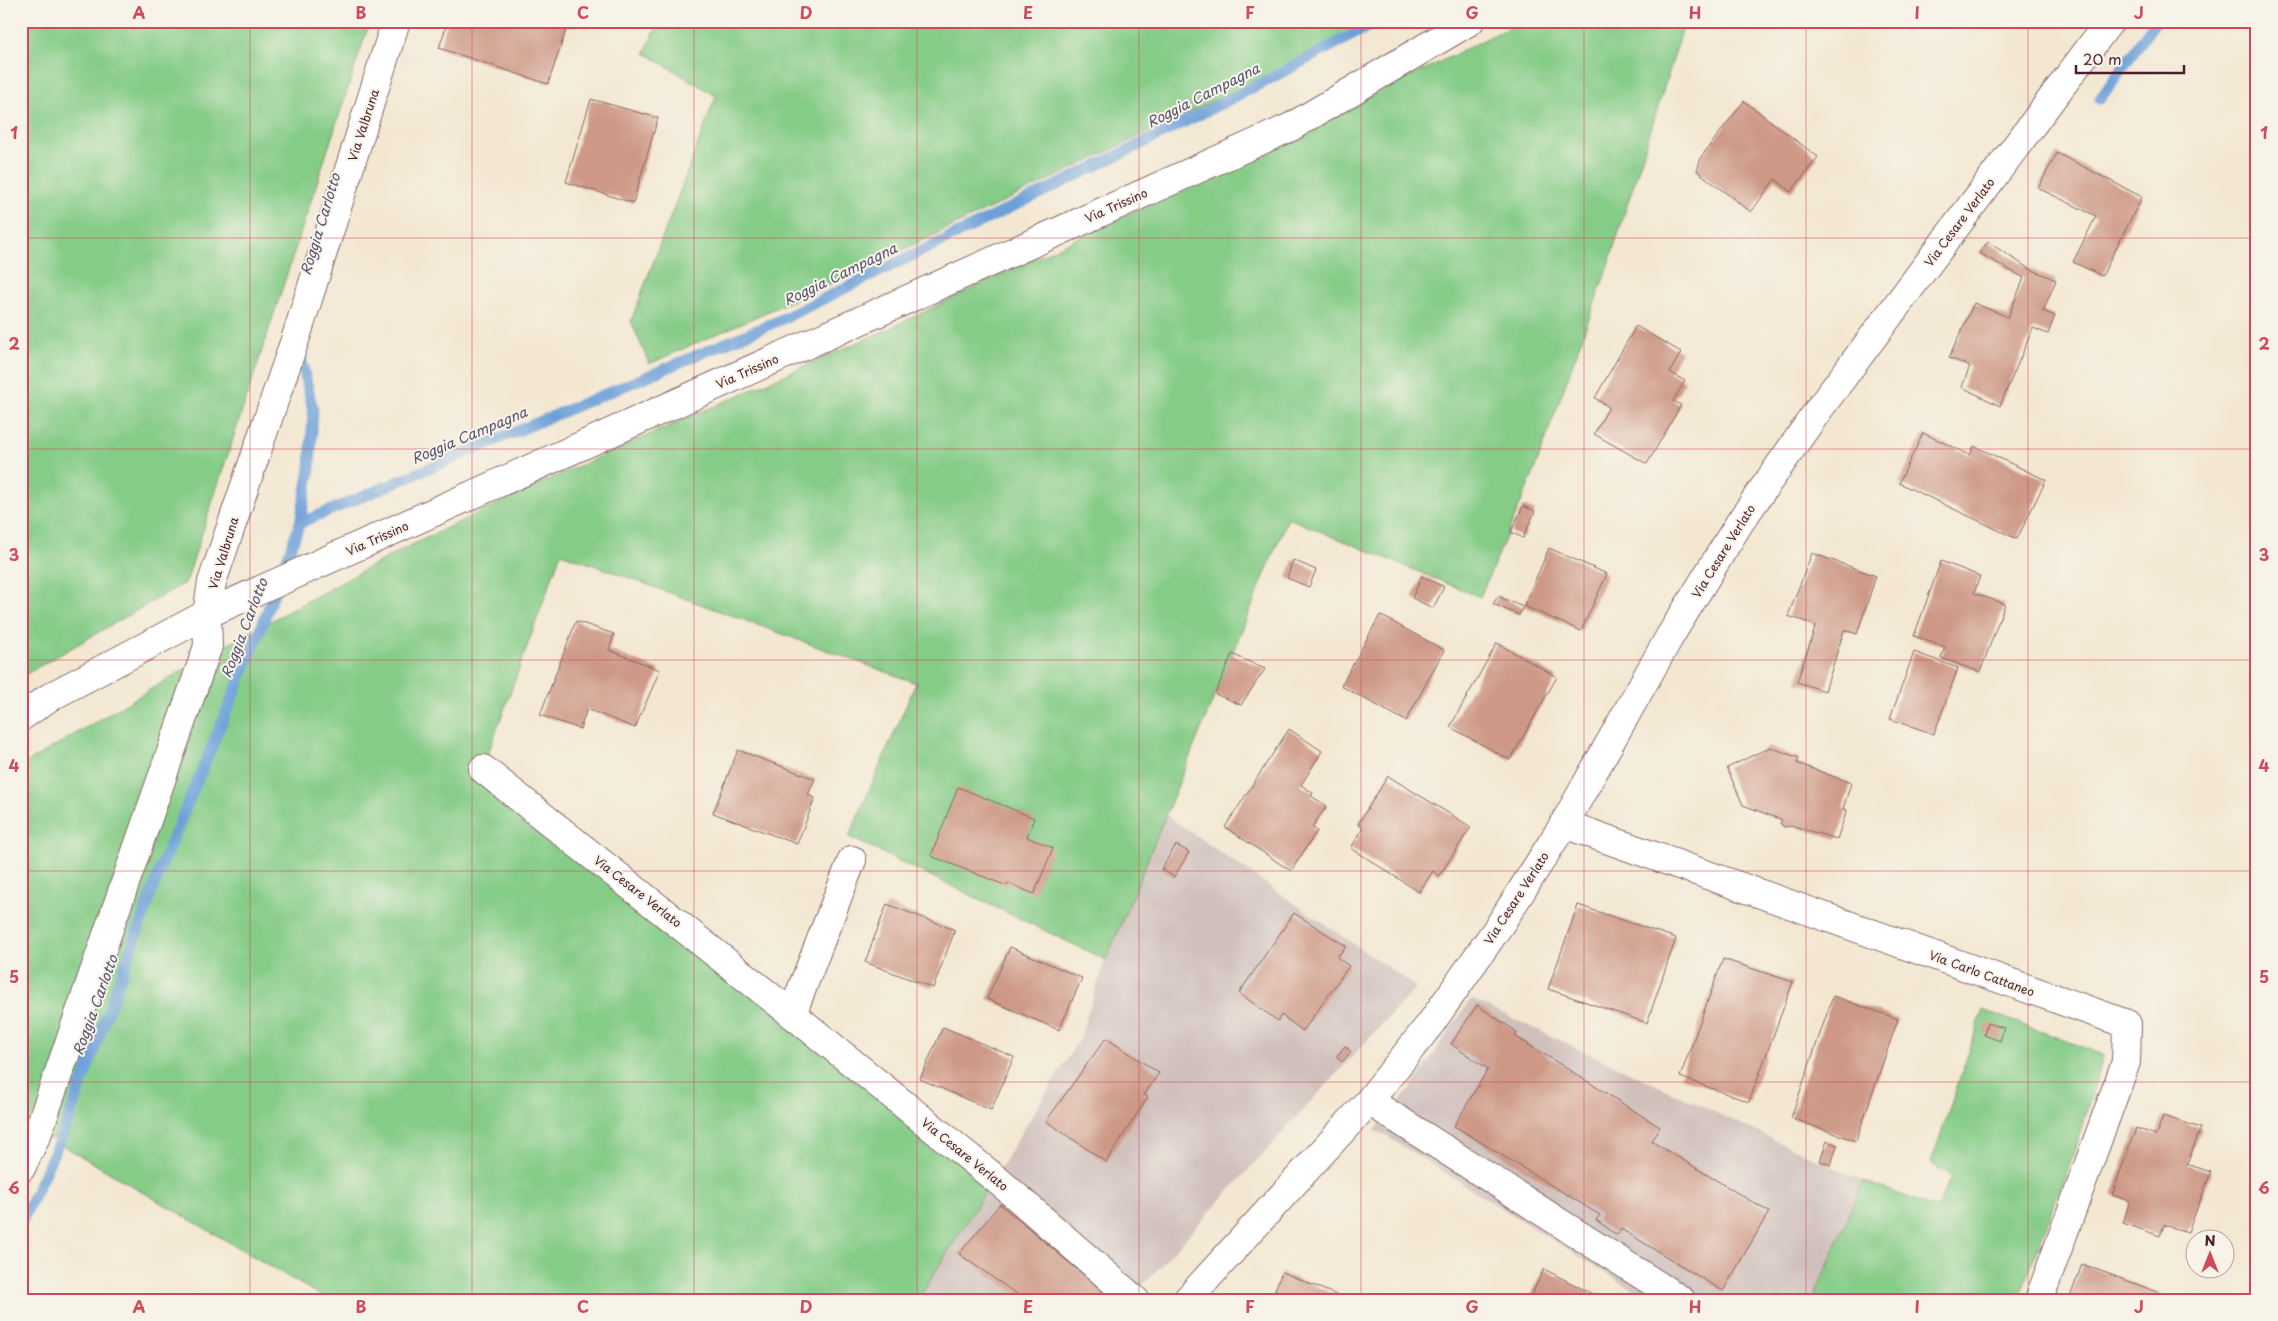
<svg xmlns="http://www.w3.org/2000/svg" width="2278" height="1321" font-family="'Playpen Sans',sans-serif">
<style>
.industrial{fill:#d0c0bc}
.green{fill:#85cc87;stroke:#687659}
.lines{fill:none;stroke-linecap:round;stroke-linejoin:round}
.stream{stroke:#6da0d9;stroke-width:11}
.building{fill:#cd9886}
.street-casing{stroke:#856565;stroke-width:30}
.secondary-casing{stroke:#856565;stroke-width:30}
.street{stroke:#fff;stroke-width:28}
.secondary{stroke:#fff;stroke-width:28}
.grid{fill:none;stroke:#d1495b;stroke-width:1;stroke-opacity:0.55}
.labels{text-anchor:middle;dominant-baseline:central;stroke-width:4;stroke-linejoin:round;paint-order:stroke}
.street-label{font-size:12px;fill:#4a1f2b;stroke:#f7f3e8}
.water-label{font-size:14px;font-style:italic;fill:#585371;stroke:#f7f3e8}
.neatline{fill:none;stroke:#d1495b;stroke-width:2}
.grid-label{font-size:16px;text-anchor:middle;font-weight:bold;fill:#d1495b}
</style>
<rect width="100%" height="100%" fill="#f7f3e8"/>
<filter id="ink" filterUnits="userSpaceOnUse"><feTurbulence type="fractalNoise" baseFrequency=".02" numOctaves="2"/><feDisplacementMap in="SourceGraphic" scale="10" xChannelSelector="R" yChannelSelector="G"/><feConvolveMatrix kernelMatrix="1 2 1 2 8 2 1 2 1" color-interpolation-filters="sRGB"/></filter>
<filter id="wash" filterUnits="userSpaceOnUse"><feTurbulence type="fractalNoise" baseFrequency=".0096" numOctaves="4" result="noise"/><feDisplacementMap in="SourceGraphic" scale="20" xChannelSelector="R" yChannelSelector="G"/><feGaussianBlur stdDeviation="1.12" result="paint"/><feColorMatrix in="noise" values="0 0 0 0 0 0 0 0 0 0 0 0 0 0 0 0 0 1.4 0 .05"/><feComposite in="paint" operator="in"/></filter>
<g filter="url(#wash)">
<rect width="100%" height="100%" fill="#f3e7d1"/>
<g class="industrial">
<path d="M1166,815l250,172 -287,313h-211l162,-262 25,-77z"/>
<path d="M1471,999l392,182 -50,119h-164l-266,-166 -9,-3 33,-38z"/>
</g>
<g class="green">
<path d="M21,21h349l-184,561 -165,95z"/>
<path d="M659,21h710l-89,48 -421,202 -210,93 -18,-43 85,-225 -71,-43z"/>
<path d="M1522,21h163l-77,245 -76,211 -52,120 -192,-79 -182,442 -257,-123 67,-154 -355,-130 -77,212 505,421 -71,114h-590l-302,-176 -5,8v-366l191,-113 187,-102 146,-70 341,-151 423,-203z"/>
<path d="M1983,1010l121,45 -33,106 -53,139h-205l50,-119 74,27 15,-31 -21,-14z"/>
</g>
<g class="lines">
<g class="stream">
<path d="M2100,99l56,-78"/>
<path d="M300,523l478,-202 351,-171 129,-65 121,-64"/>
<path d="M21,1224l46,-100 96,-262 94,-223 43,-116 10,-54 3,-59 -14,-61"/>
</g>
</g>
<g id="blocks">
<g class="building">
<path d="M448,21h121l-21,63 -109,-36z"/>
<path d="M591,99l67,19 -25,85 -67,-21z"/>
<path d="M1744,101l74,56 -27,35 -16,-13 -24,33 -54,-41 4,-14z"/>
<path d="M2057,153l85,44 -40,79 -29,-14 23,-46 -58,-28z"/>
<path d="M1988,242l40,26 28,12 -13,31 12,5 -7,18 -15,-6 -33,78 -38,-19 8,-21 -21,-8 25,-55 34,14 16,-39 -45,-25z"/>
<path d="M1636,326l45,26 -11,20 15,9 -12,20 8,4 -34,59 -53,-30 15,-27 -14,-9z"/>
<path d="M1923,433l47,22 4,-9 72,34 -29,59 -118,-56z"/>
<path d="M1523,506l12,5 -12,27 -12,-6z"/>
<path d="M1549,548l58,26 -26,57 -57,-25z"/>
<path d="M1812,553l64,23 -19,58 -13,-4 -19,61 -28,-9 19,-57 -28,-9z"/>
<path d="M1293,560l23,10 -7,17 -22,-9z"/>
<path d="M1941,561l39,15 -6,17 31,11 -25,68 -39,-14 4,-11 -31,-11z"/>
<path d="M1422,576l22,11 -11,21 -21,-10z"/>
<path d="M1498,596l25,11 -4,8 -26,-11z"/>
<path d="M1380,615l64,35 -38,71 -65,-35z"/>
<path d="M576,621l38,13 -5,16 51,20 -25,58 -48,-19 -7,20 -40,-14z"/>
<path d="M1497,643l60,34 -47,83 -60,-33z"/>
<path d="M1914,652l44,16 -24,66 -44,-15z"/>
<path d="M1232,654l33,15 -24,36 -26,-11z"/>
<path d="M1289,729l33,22 -21,34 12,8 -2,3 16,10 -15,21 5,4 -26,40 -66,-44z"/>
<path d="M1770,747l29,11 -2,5 54,20 -8,26 4,1 -10,29 -44,-13 -9,1 -4,-4 2,-3 -39,-15 -16,-37z"/>
<path d="M738,750l77,29 -7,16 7,3 -18,46 -84,-31z"/>
<path d="M1388,776l83,51 -32,49 -6,-5 -14,21 -68,-44 12,-20 -5,-4z"/>
<path d="M958,787l76,31 -7,19 26,11 -19,46 -26,-11 -1,3 -76,-30z"/>
<path d="M1176,845l13,7 -15,25 -13,-8z"/>
<path d="M887,904l68,26 -22,58 -68,-26z"/>
<path d="M1578,905l98,33 -29,85 -99,-34z"/>
<path d="M1294,913l52,33 -9,11 12,9 -46,65 -22,-16 -3,6 -39,-28z"/>
<path d="M1010,947l72,31 -23,52 -72,-31z"/>
<path d="M1723,959l70,23 -44,120 -69,-25z"/>
<path d="M1833,996l65,23 -42,122 -65,-23z"/>
<path d="M1477,1005l40,27 -2,4 145,91 -9,14 118,71 -46,79 -102,-62 -4,6 -21,-15 4,-5 -146,-89 34,-57 -37,-25z"/>
<path d="M1987,1023l17,5 -4,13 -16,-6z"/>
<path d="M943,1027l71,30 -23,53 -71,-31z"/>
<path d="M1106,1038l53,35 -15,22 4,2 -42,65 -60,-41z"/>
<path d="M1345,1046l6,6 -9,10 -6,-5z"/>
<path d="M2163,1116l38,12 -14,36 24,8 -23,60 -24,-7 -4,11 -37,-13 7,-22 -18,-6 24,-67 20,7z"/>
<path d="M1827,1141l10,4 -6,20 -11,-4z"/>
<path d="M1000,1204l106,90 -4,6h-87l3,-5 -59,-41z"/>
<path d="M2082,1264l81,30 -2,6h-92z"/>
<path d="M1544,1269l60,31h-75z"/>
<path d="M1282,1272l66,28h-77z"/>
</g>
</g>
</g>
<g filter="url(#ink)">
<use href="#blocks" fill-opacity="0" stroke="#856565" stroke-width="1"/>
<g class="lines">
<defs>
<g id="street">
<path d="M483,769l309,245 210,170 133,116"/>
<path d="M1564,824l563,200 -1,38 -87,238"/>
<path d="M792,1014l60,-154"/>
<path d="M1369,1101l312,199"/>
<path d="M21,1168l17,-36 170,-486 -1,-32 5,-32 85,-248 99,-313"/>
</g>
<g id="secondary">
<path d="M21,717l29,-20 157,-83 1084,-487 179,-106"/>
<path d="M1187,1300l182,-199 62,-78 68,-97 65,-102 106,-188 70,-114 79,-113 291,-388"/>
</g>
</defs>
<use href="#street" class="street-casing"/>
<use href="#secondary" class="secondary-casing"/>
<use href="#street" class="street"/>
<use href="#secondary" class="secondary"/>
</g>
</g>
<path class="grid" d="M250,21v1279M472,21v1279M694,21v1279M917,21v1279M1139,21v1279M1361,21v1279M1584,21v1279M1806,21v1279M2028,21v1279M21,238h2236M21,449h2236M21,660h2236M21,871h2236M21,1082h2236"/>
<g class="labels">
<g class="street-label">
<text transform="translate(363 125) rotate(-72)">Via Valbruna</text>
<text transform="translate(1116 205) rotate(-24)">Via Trissino</text>
<text transform="translate(1959 222) rotate(-53)">Via Cesare Verlato</text>
<text transform="translate(747 371) rotate(-24)">Via Trissino</text>
<text transform="translate(377 538) rotate(-24)">Via Trissino</text>
<text transform="translate(1723 551) rotate(-58)">Via Cesare Verlato</text>
<text transform="translate(223 553) rotate(-73)">Via Valbruna</text>
<text transform="translate(638 891) rotate(38)">Via Cesare Verlato</text>
<text transform="translate(1516 898) rotate(-57)">Via Cesare Verlato</text>
<text transform="translate(1982 973) rotate(20)">Via Carlo Cattaneo</text>
<text transform="translate(965 1154) rotate(39)">Via Cesare Verlato</text>
</g>
<g class="water-label">
<text transform="translate(1203 95) rotate(-27)">Roggia Campagna</text>
<text transform="translate(320 224) rotate(-73)">Roggia Carlotto</text>
<text transform="translate(840 274) rotate(-26)">Roggia Campagna</text>
<text transform="translate(469 435) rotate(-23)">Roggia Campagna</text>
<text transform="translate(244 628) rotate(-69)">Roggia Carlotto</text>
<text transform="translate(95 1005) rotate(-70)">Roggia Carlotto</text>
</g>
</g>
<rect width="2278" height="1321" fill="none" stroke="#f7f3e8" stroke-width="55"/>
<g transform="translate(2210 1254)"><circle r="24" fill="#f7f3e8" stroke="#b29e9c"/>
<path d="M0-4L9 19L0 12L-9 19Z" fill="#d1495b"/>
<text y="-8" font-size="14" font-weight="bold" text-anchor="middle" fill="#4a1f2b">N</text>
</g>
<path d="M2076 65v8h108v-8" fill="none" stroke="#4a1f2b" stroke-width="2.5"/>
<text x="2083" y="65" font-size="15" fill="#4a1f2b" stroke="#f7f3e8" stroke-width="4" paint-order="stroke">20 m</text>
<rect x="28" y="28" width="2222" height="1266" class="neatline"/>
<g class="grid-label">
<text x="139" y="19">A</text>
<text x="361" y="19">B</text>
<text x="583" y="19">C</text>
<text x="806" y="19">D</text>
<text x="1028" y="19">E</text>
<text x="1250" y="19">F</text>
<text x="1472" y="19">G</text>
<text x="1695" y="19">H</text>
<text x="1917" y="19">I</text>
<text x="2139" y="19">J</text>
<text x="14" y="139">1</text>
<text x="2264" y="139">1</text>
<text x="14" y="350">2</text>
<text x="2264" y="350">2</text>
<text x="14" y="561">3</text>
<text x="2264" y="561">3</text>
<text x="14" y="772">4</text>
<text x="2264" y="772">4</text>
<text x="14" y="983">5</text>
<text x="2264" y="983">5</text>
<text x="14" y="1194">6</text>
<text x="2264" y="1194">6</text>
<text x="139" y="1313">A</text>
<text x="361" y="1313">B</text>
<text x="583" y="1313">C</text>
<text x="806" y="1313">D</text>
<text x="1028" y="1313">E</text>
<text x="1250" y="1313">F</text>
<text x="1472" y="1313">G</text>
<text x="1695" y="1313">H</text>
<text x="1917" y="1313">I</text>
<text x="2139" y="1313">J</text>
</g>
</svg>
